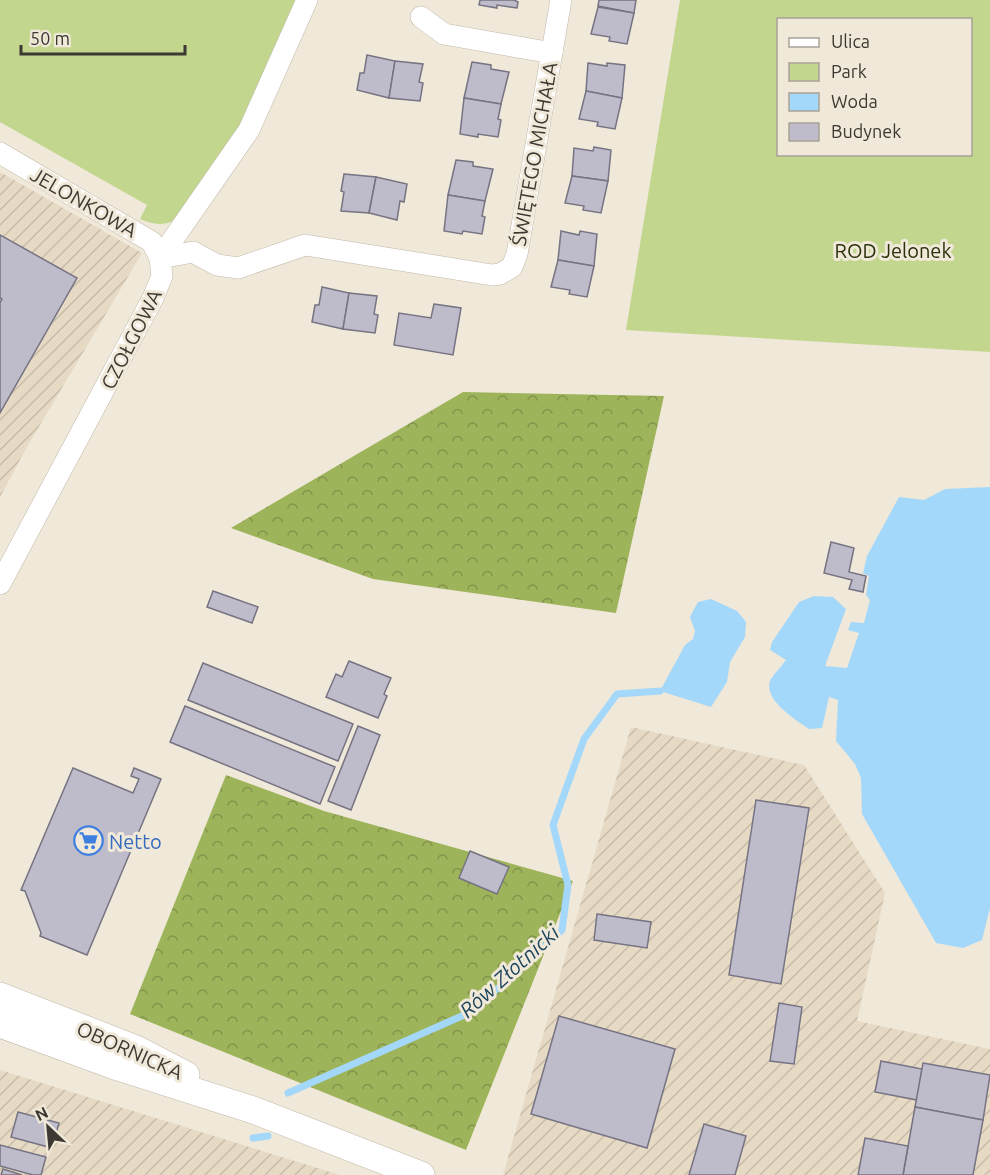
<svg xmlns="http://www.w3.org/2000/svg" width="990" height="1175" font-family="Ubuntu,sans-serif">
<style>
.industrial{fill:url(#industrial-furrows)}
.green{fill:#c2d68d;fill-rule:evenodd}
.forest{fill:url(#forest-crowns)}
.water{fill:#a4d8fa}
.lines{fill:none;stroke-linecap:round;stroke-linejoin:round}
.stream{stroke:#a4d8fa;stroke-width:7}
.building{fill:#bebbcb;stroke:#767382;stroke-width:1.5}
.minor-casing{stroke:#c2b9ab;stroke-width:22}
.major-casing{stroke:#c2b9ab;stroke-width:28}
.minor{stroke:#fff;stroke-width:21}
.major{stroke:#fff;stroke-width:27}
.labels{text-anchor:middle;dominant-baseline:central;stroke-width:6;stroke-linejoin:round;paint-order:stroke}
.street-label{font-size:20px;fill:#3c3832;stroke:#f0e8d8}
.park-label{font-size:20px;fill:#2a320c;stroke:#f0e8d8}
.shop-label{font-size:20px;fill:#366cbe;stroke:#f0e8d8;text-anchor:start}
.water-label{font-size:21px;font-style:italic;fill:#1d455c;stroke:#f0e8d8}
</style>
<defs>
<pattern id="industrial-furrows" width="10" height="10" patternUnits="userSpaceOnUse" patternTransform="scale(1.5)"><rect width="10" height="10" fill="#e7dac5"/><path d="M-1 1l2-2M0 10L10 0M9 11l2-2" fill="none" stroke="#c7bcaa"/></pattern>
<pattern id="forest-crowns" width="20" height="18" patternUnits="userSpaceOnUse" patternTransform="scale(1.5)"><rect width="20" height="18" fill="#9eb45a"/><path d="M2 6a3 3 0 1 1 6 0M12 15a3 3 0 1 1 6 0" fill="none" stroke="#82934b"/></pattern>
</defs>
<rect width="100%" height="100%" fill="#f0e8d8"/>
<g class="industrial">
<path d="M0,172l142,81 -115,194 -27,50z"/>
<path d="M631,727l173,38 81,128 -28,128 133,28v126h-487z"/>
<path d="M0,1070l340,105h-340z"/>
</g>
<g class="green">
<path d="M0,0h300c-19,40 -93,210 -129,222 -12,4 -21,1 -31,-3l7,-14 -147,-83z"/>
<path d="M680,0h310v352l-364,-22zM778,20h192v134h-192z"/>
</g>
<g class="forest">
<path d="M463,392l201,4 -48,217 -243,-34 -142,-51z"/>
<path d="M226,775l98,36 249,70 -107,269 -336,-136z"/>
</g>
<g class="water">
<path d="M990,487v421l-8,32 -19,8 -27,-5 -74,-129 -1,-36 -6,-14 -19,-23 2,-41 -9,-3 -7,31 -13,1c-14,-10 -48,-30 -38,-50 4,-7 11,-13 15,-19l-16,-10 2,-8 27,-40 15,-6 19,1 13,12 -21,57 22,2 12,-35 -11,-3 3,-8 13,1 6,-23 -4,-5 3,-19 -6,-3 4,-17 32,-59 25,3 21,-11z"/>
<path d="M711,599l26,12 9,11 -1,15 -15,25 -3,20 -16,25 -51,-16 25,-46 8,-6 2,-8 -5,-14 8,-15z"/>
</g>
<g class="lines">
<g class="stream">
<path d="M288,1093l176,-78 42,-33 56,-52 6,-45 -15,-60 31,-86 33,-45 43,-3"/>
<path d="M253,1138l15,-2"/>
</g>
</g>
<g class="building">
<path d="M480,0h34l4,2 -1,6 -20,-3v3l-18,-3z"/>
<path d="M599,0h37l-2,13 -36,-7z"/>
<path d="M598,7l36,6 -7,31 -18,-3 1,-4 -19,-3z"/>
<path d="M367,55l28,6 -6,37 -32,-8 3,-17h4z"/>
<path d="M395,61l28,3 -4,18 4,1 -3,18 -31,-3z"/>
<path d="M472,62l19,3v4l18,3 -8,32 -37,-6z"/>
<path d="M588,63l19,3v-3l18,2 -3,33 -36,-7z"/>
<path d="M586,91l36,7 -7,31 -18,-3 1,-4 -19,-3z"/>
<path d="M464,98l37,6 -3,15 3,1 -3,17 -20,-3v3l-18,-3z"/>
<path d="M594,147l17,3 -3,31 -36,-5 2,-28 19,3z"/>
<path d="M456,160l17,2v4l20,3 -8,32 -37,-6z"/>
<path d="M344,174l32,3 -7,36 -28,-2 3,-19 -3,-1z"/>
<path d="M572,176l36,5 -7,32 -18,-3 1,-4 -19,-3z"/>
<path d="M376,177l31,7 -3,18 -4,-1 -3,19 -28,-7z"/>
<path d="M448,195l37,6 -3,15 3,1 -3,17 -19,-3 -1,3 -18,-3z"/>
<path d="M561,231l18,4 1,-4 17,3 -3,32 -36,-6z"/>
<path d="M0,235l77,43 -77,135v-110l2,-4 -2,-1z"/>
<path d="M558,260l36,6 -7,31 -18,-3 1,-4 -19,-3z"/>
<path d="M322,287l27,6 -6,36 -31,-7 3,-17h4z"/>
<path d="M349,293l28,3 -3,18 4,1 -3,18 -32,-4z"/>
<path d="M434,304l27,4 -8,47 -59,-10 5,-32 32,5z"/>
<path d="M831,542l23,6 -5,24 17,4 -3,16 -14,-3 3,-9 -28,-7z"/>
<path d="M213,591l45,16 -6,16 -45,-16z"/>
<path d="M349,661l42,17 -7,16 3,2 -9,22 -52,-21 10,-23 6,3z"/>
<path d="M203,663l150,61 -15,37 -150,-61z"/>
<path d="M185,706l150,61 -15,37 -150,-62z"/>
<path d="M358,726l22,9 -29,75 -23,-9z"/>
<path d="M73,768l60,25 6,-14 -8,-3 3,-8 27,11 -74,176 -47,-19 1,-3 -16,-42 -4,-1z"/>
<path d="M756,800l53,8 -28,176 -52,-9z"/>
<path d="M470,851l39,16 -12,27 -38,-16z"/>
<path d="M597,914l54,8 -4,26 -53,-8z"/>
<path d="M779,1003l23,4 -8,57 -24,-3z"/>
<path d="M559,1016l116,33 -28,99 -116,-34z"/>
<path d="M881,1061l41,8 -5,31 -42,-8z"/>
<path d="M923,1063l67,12 -7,45 -68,-13z"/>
<path d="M915,1107l68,13 -10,55h-70z"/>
<path d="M18,1112l41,11 -7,25 -41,-11z"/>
<path d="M704,1124l42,12 -11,39h-46z"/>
<path d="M865,1138l43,8 -5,29h-45z"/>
<path d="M0,1145l46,12 -5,18h-8l-33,-9z"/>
<path d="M3,1169l19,6h-21z"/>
</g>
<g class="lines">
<defs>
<g id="minor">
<path d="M421,17l23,17 108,19"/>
<path d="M0,153l152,89 8,16"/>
<path d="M160,258l33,-6 24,13 21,3 67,-23 187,30 8,-1 12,-7 5,-13 44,-254"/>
<path d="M0,584l153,-286 9,-22 -2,-18 89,-128 58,-130"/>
</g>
<g id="major">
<path d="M0,996l136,53 50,26"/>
<path d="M0,1024l118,43 138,44 165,64"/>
</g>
</defs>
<use href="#minor" class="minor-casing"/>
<use href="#major" class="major-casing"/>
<use href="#minor" class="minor"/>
<use href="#major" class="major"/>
</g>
<defs>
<symbol id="supermarket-ring" viewBox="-11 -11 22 22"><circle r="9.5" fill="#f0e8d8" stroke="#3f7fe0" stroke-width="1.5"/><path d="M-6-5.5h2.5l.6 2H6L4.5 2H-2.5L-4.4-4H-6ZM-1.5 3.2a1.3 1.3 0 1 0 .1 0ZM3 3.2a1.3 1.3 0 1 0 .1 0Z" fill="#3f7fe0"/></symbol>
</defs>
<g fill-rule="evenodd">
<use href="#supermarket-ring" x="72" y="824" width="33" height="33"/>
</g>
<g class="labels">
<g class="street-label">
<text transform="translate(534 154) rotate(-80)">ŚWIĘTEGO MICHAŁA</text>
<text transform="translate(84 202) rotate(30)">JELONKOWA</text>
<text transform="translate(131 339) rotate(-63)">CZOŁGOWA</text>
<text transform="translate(130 1050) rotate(24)">OBORNICKA</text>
</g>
<g class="park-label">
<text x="893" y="250">ROD Jelonek</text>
</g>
<g class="shop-label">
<text x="109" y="841">Netto</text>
</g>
<g class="water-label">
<text transform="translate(509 971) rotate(-42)">Rów Złotnicki</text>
</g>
</g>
<rect x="777" y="18" width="195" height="138" fill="#f0e8d8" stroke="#a8a296" stroke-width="1.5"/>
<rect x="789" y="38" width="30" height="9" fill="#ffffff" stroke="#a8a296" stroke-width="1.5"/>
<text x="831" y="48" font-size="18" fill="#3c3832">Ulica</text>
<rect x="789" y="63" width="30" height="18" fill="#c2d68d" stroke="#a8a296" stroke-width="1.5"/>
<text x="831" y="78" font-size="18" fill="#3c3832">Park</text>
<rect x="789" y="93" width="30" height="18" fill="#a4d8fa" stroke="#a8a296" stroke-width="1.5"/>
<text x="831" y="108" font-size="18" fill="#3c3832">Woda</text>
<rect x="789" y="123" width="30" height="18" fill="#bebbcb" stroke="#a8a296" stroke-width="1.5"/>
<text x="831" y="138" font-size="18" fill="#3c3832">Budynek</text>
<g transform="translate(48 1127) rotate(334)" stroke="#f0e8d8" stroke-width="4.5" paint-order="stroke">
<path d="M0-4.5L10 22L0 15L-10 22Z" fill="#3c3832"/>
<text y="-9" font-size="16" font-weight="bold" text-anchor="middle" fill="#3c3832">N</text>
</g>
<path d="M21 45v9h164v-9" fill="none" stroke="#3c3832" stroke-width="3"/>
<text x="30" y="45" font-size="18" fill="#3c3832" stroke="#f0e8d8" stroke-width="4.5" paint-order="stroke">50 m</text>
</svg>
